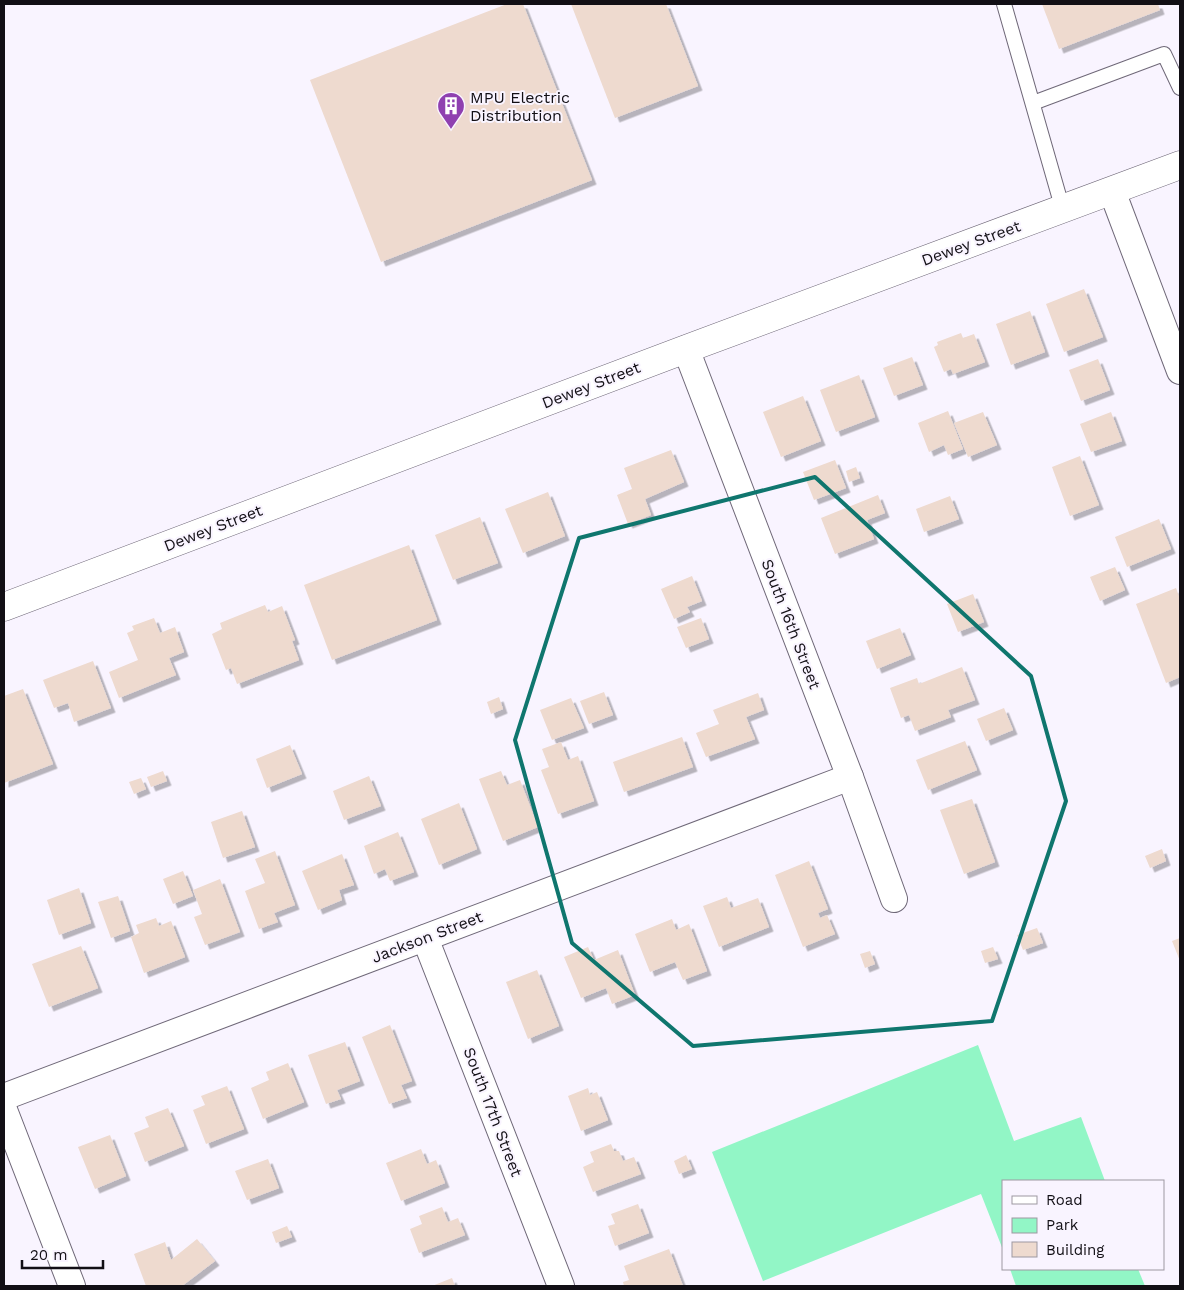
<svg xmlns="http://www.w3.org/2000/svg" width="1184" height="1290" font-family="'Work Sans',sans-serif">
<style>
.green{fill:#92f6c6}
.building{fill:#eedacf;filter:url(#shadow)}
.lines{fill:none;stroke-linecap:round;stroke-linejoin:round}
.service-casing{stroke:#6f6878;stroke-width:16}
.minor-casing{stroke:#6f6878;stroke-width:28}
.tertiary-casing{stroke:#6f6878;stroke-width:29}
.service{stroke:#fff;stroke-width:14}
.minor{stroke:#fff;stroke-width:26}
.tertiary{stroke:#fff;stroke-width:28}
.marked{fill:none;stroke:#0f766e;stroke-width:4;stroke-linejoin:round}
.labels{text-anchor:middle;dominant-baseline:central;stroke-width:4;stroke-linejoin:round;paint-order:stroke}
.poi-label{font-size:16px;fill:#120f15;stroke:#f9f4ff;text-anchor:start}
.street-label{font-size:16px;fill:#120f15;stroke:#f9f4ff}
</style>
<defs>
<filter id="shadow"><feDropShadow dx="4.5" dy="4.5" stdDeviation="0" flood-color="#0004"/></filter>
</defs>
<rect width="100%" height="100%" fill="#f9f4ff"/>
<g class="green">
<path d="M978,1045l36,96 67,-24 24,64h-102v69l-22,-56 -218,87 -51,-129z"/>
<path d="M1010,1269h128l7,17h-129z"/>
</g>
<g class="building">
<path d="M507,4h16l69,176 -211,82 -71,-182z"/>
<path d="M571,4h95l32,82 -83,32z"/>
<path d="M1042,4h116l2,6 -101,39z"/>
<path d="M1084,289l19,48 -39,15 -18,-48z"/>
<path d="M1030,311l15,41 -34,13 -15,-41z"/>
<path d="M961,333l2,5 11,-4 11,28 -32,12 -2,-5 -7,3 -10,-25 4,-2 -1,-3z"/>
<path d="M912,357l11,28 -29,11 -11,-28z"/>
<path d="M1098,359l12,31 -29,11 -12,-31z"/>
<path d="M859,375l16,42 -39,15 -16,-42z"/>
<path d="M803,396l18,45 -40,16 -18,-45z"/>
<path d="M948,411l15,38 -15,6 -4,-10 -15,7 -11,-29z"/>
<path d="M983,412l14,33 -29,12 -14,-34z"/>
<path d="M1111,412l11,29 -31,11 -11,-28z"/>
<path d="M671,450l13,32 -39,17 6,16 -23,9 -11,-29 15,-6 -8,-21z"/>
<path d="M1080,456l19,49 -29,11 -18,-49z"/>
<path d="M835,460l11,28 -32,12 -11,-28z"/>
<path d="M856,467l4,11 -11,4 -3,-11z"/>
<path d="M548,492l17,44 -42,17 -18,-44z"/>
<path d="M878,495l7,18 -18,7 7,19 -39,15 -14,-36z"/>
<path d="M950,496l9,23 -35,13 -8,-23z"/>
<path d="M480,517l18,46 -45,17 -18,-45z"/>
<path d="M1159,519l12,30 -44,18 -12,-30z"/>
<path d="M409,545l28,75 -105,40 -28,-75z"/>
<path d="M1115,567l10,23 -25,11 -10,-24z"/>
<path d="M692,576l10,25 -15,6 3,5 -16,7 -13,-30z"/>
<path d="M1176,588l4,11v78l-14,6 -30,-79z"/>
<path d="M973,594l11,28 -26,10 -11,-28z"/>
<path d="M265,605l3,7 14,-6 13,34 -3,1 7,19 -62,24 -6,-16 -5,2 -14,-36 10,-5 -2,-6z"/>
<path d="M154,618l6,15 15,-6 9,25 -15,6 7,17 -57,23 -10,-26 29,-12 -11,-27 7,-3 -2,-4z"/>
<path d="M701,618l8,21 -23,9 -9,-21z"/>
<path d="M900,628l11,27 -34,14 -11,-28z"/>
<path d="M93,661l18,47 -37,14 -6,-19 -14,5 -11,-28z"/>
<path d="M962,667l13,33 -27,10 3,7 -36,14 -6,-16 -8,3 -11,-30 27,-10 2,6z"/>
<path d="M23,689l30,75 -49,19v-87z"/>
<path d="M604,692l9,23 -24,9 -9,-23z"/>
<path d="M758,693l6,17 -18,7 9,22 -49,18 -10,-24 23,-9 -6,-14z"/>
<path d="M499,697l4,12 -12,5 -4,-12z"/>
<path d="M571,698l13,30 -32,12 -12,-30z"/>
<path d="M1004,708l9,22 -27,11 -9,-22z"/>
<path d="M682,737l11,30 -69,25 -11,-30z"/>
<path d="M965,741l12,29 -49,20 -12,-30z"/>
<path d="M561,742l7,18 10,-4 16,45 -36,13 -17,-44 8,-3 -7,-18z"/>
<path d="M290,745l12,29 -35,14 -11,-29z"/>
<path d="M163,771l4,10 -16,6 -4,-10z"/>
<path d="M501,771l6,14 13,-5 18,47 -35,14 -24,-62z"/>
<path d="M369,776l12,30 -37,14 -11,-29z"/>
<path d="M141,778l5,11 -12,5 -5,-12z"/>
<path d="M972,799l23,63 -31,12 -24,-64z"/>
<path d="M459,803l18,46 -38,16 -18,-46z"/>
<path d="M242,811l13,36 -32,11 -12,-36z"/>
<path d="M398,832l16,40 -24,9 -5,-12 -11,5 -10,-28z"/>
<path d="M1162,849l4,12 -16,7 -5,-12z"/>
<path d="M275,851l20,54 -21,8 4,9 -19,7 -14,-38 20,-8 -10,-24z"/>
<path d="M342,854l12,31 -15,5 3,10 -24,10 -16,-39z"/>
<path d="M809,861l19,48 -10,4 2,5 7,-3 8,19 -32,13 -28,-72z"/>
<path d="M183,871l10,25 -20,8 -10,-25z"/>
<path d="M220,879l20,53 -35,13 -11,-28 8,-3 -9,-24z"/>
<path d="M79,888l12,35 -32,12 -12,-35z"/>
<path d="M118,896l12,35 -19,7 -13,-36z"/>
<path d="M727,897l4,11 27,-10 11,29 -50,20 -16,-41z"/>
<path d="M156,918l3,8 12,-5 14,36 -41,16 -13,-36 8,-4 -3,-8z"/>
<path d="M672,919l4,11 13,-6 18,47 -24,9 -8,-18 -25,10 -15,-38z"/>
<path d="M1037,928l6,15 -20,7 -6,-15z"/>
<path d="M1180,938v23l-8,-20z"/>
<path d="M81,946l17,42 -49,19 -17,-43z"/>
<path d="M588,947l6,13 24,-10 17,45 -23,9 -6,-16 -25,10 -17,-41z"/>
<path d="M993,947l5,12 -13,4 -4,-12z"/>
<path d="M870,951l5,13 -10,4 -5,-14z"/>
<path d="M537,970l22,56 -31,13 -22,-57z"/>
<path d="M390,1025l22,56 -11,4 6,13 -18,6 -27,-67z"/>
<path d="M345,1042l15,39 -23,9 4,9 -15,5 -18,-49z"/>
<path d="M288,1063l16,39 -41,17 -12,-31 18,-8 -3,-8z"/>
<path d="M227,1086l17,43 -38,15 -13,-34 12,-5 -4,-9z"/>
<path d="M588,1088l2,7 7,-3 11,28 -27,11 -13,-35z"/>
<path d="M168,1108l16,38 -39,16 -11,-29 15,-6 -4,-10z"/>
<path d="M110,1135l16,41 -31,13 -17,-42z"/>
<path d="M611,1144l3,7h5l4,10 11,-4 7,17 -48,18 -10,-25 11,-5 -4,-10z"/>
<path d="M421,1149l6,15 9,-4 9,23 -44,18 -15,-38z"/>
<path d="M686,1155l6,14 -13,5 -5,-13z"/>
<path d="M268,1159l11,29 -32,12 -12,-29z"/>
<path d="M638,1204l11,29 -34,13 -7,-20 7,-2 -4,-10z"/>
<path d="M442,1207l6,15 10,-4 7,17 -46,18 -9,-24 12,-5 -3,-8z"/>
<path d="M287,1226l5,11 -16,6 -4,-11z"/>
<path d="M197,1239l18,22 -33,25h-36l-12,-32 31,-12 6,18z"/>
<path d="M669,1249l14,37h-59l-1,-4 6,-2 -5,-14z"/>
<path d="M452,1278l3,8h-23z"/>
</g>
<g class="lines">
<defs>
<g id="service">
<path d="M1004,4l59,206"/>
<path d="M1033,103l131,-49 16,34"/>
</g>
<g id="minor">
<path d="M1112,191l68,180"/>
<path d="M686,349l164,428 44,122"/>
<path d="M425,938l136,348"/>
<path d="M4,1097l846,-320"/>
<path d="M4,1110l68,176"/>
</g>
<path id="tertiary" d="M4,607l682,-258 494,-184"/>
</defs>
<use href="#service" class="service-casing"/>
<use href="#minor" class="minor-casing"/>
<use href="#tertiary" class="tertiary-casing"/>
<use href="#service" class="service"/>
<use href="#minor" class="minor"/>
<use href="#tertiary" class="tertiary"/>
</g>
<path class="marked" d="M815,477l216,199 35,125 -74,220 -299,25 -121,-103 -57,-203 64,-202z"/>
<defs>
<symbol id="building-pin" viewBox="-11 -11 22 30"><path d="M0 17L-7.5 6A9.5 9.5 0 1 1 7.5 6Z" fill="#8f40b0" stroke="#f9f4ff"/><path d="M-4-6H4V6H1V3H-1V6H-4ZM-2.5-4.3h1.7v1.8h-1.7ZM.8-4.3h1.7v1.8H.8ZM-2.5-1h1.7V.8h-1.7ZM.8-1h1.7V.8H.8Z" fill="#fff"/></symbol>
</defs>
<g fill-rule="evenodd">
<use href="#building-pin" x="435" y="90" width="32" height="43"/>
</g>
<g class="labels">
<g class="poi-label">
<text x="470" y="97">MPU Electric<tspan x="470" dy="18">Distribution</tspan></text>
</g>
<g class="street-label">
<text transform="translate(971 243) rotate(-20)">Dewey Street</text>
<text transform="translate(591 385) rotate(-21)">Dewey Street</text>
<text transform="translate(213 528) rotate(-21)">Dewey Street</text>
<text transform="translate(791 624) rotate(69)">South 16th Street</text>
<text transform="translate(427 937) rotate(-21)">Jackson Street</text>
<text transform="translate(493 1112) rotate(69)">South 17th Street</text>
</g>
</g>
<rect width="1184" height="1290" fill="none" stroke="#120f15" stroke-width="10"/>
<rect x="1002" y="1180" width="162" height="90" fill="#f9f4ff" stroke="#9d98a1"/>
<rect x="1012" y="1196" width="25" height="8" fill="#ffffff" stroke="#9d98a1"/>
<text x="1046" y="1205" font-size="15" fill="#120f15">Road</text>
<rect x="1012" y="1218" width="25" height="15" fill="#92f6c6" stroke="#9d98a1"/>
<text x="1046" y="1230" font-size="15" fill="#120f15">Park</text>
<rect x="1012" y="1242" width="25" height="15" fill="#eedacf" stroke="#9d98a1"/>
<text x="1046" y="1255" font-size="15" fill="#120f15">Building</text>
<path d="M22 1260v8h81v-8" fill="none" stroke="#120f15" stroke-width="2.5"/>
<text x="30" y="1260" font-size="15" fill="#120f15" stroke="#f9f4ff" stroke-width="4" paint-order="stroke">20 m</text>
</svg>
